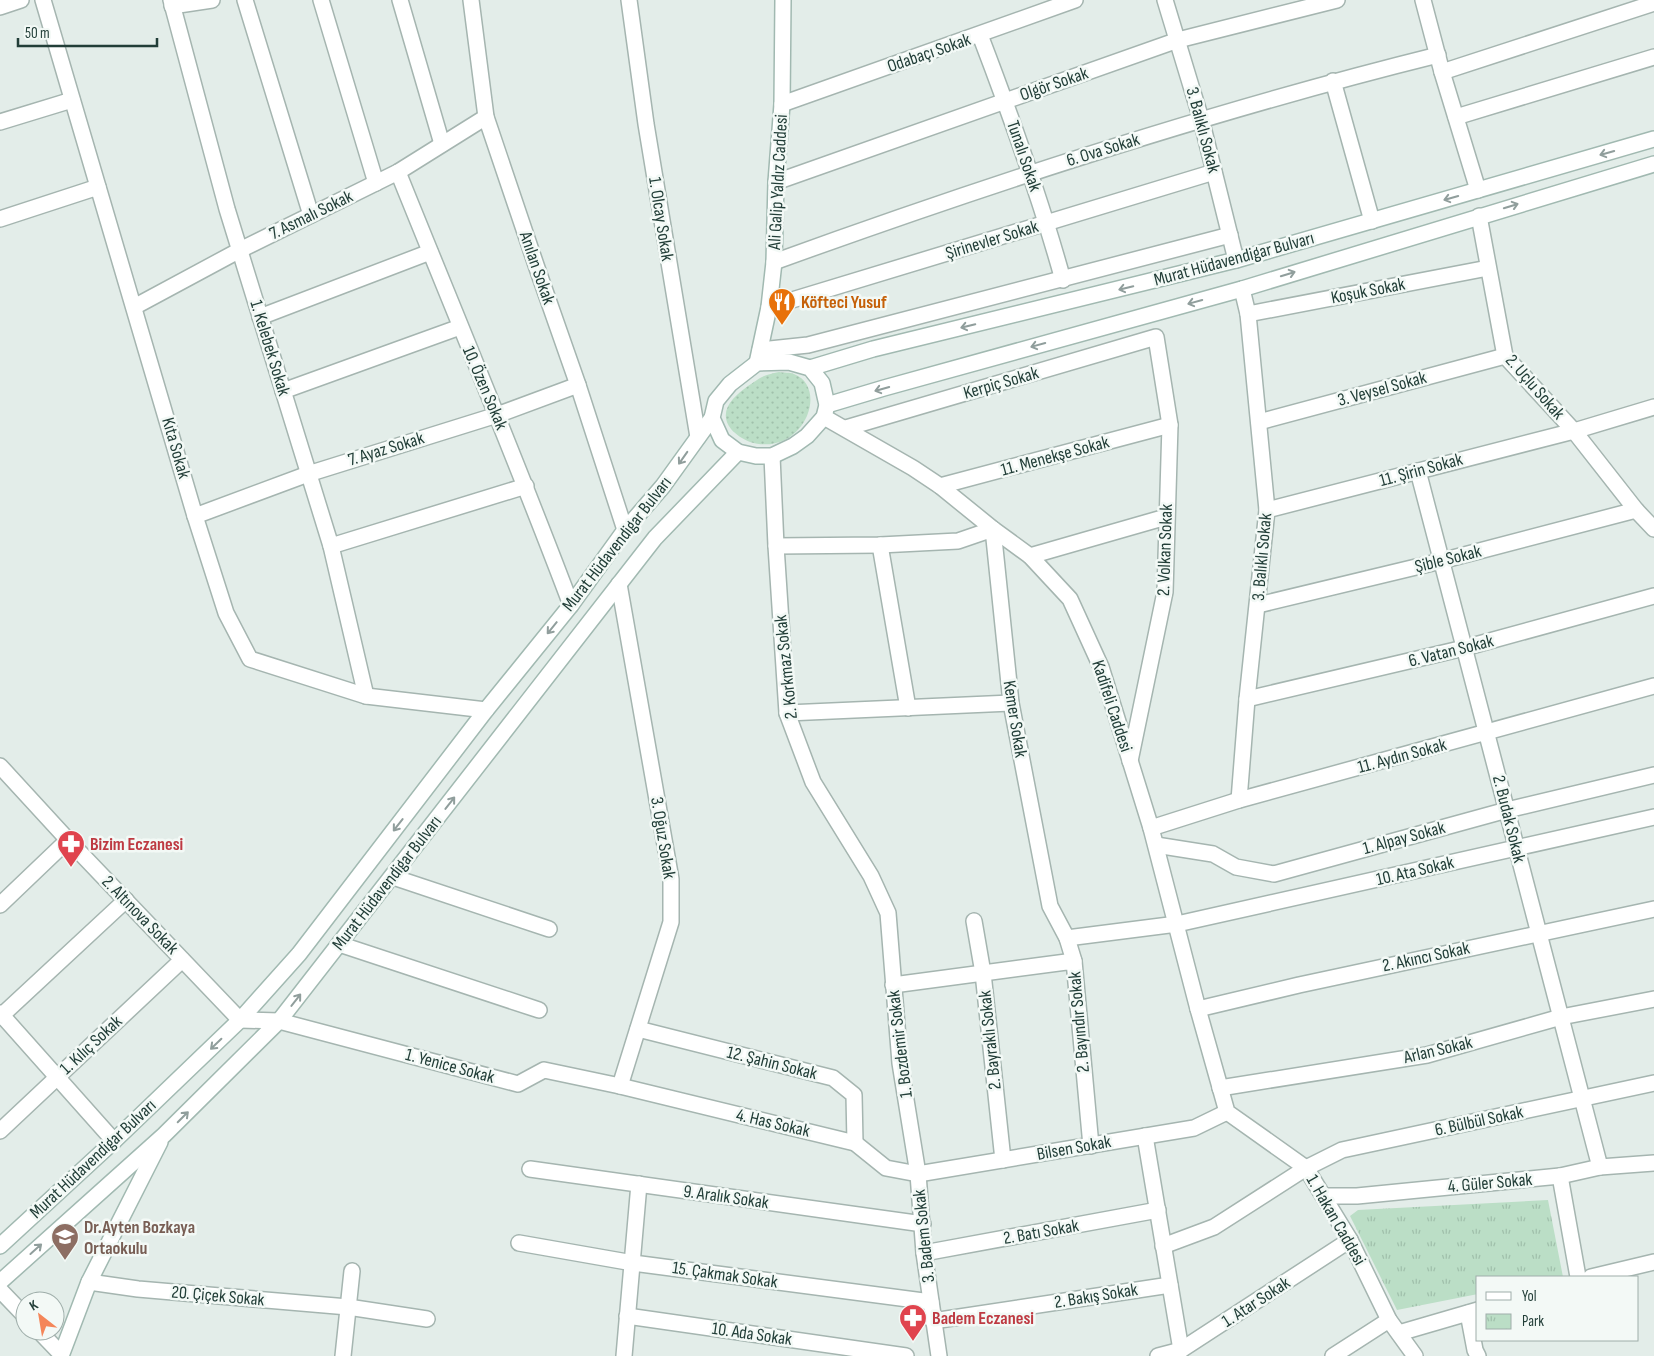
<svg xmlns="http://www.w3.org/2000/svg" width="1654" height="1356" font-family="'Sofia Sans Condensed',sans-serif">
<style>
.grass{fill:url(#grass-dots)}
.park{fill:url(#park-tufts)}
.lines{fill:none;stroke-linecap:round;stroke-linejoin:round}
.minor-casing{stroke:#a5b5b0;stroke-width:18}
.tertiary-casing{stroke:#a5b5b0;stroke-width:18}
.secondary-casing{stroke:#a1b9b1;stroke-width:18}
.minor{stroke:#fff;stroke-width:15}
.tertiary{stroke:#fff;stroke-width:15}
.secondary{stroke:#fff;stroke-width:15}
.oneway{stroke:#909e9c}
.labels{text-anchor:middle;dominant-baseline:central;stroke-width:5;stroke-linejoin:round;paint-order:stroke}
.street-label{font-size:18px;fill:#223e38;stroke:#f3f9f6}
.food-label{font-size:18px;font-weight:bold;fill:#c56008;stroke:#f3f9f6;text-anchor:start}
.health-label{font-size:18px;font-weight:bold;fill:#be3a42;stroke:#f3f9f6;text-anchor:start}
.education-label{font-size:18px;font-weight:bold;fill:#785e54;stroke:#f3f9f6;text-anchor:start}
</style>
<defs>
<pattern id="grass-dots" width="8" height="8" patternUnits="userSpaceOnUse" patternTransform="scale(1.25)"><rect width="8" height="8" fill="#bbdec6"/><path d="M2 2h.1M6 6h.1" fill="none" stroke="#a0c0ab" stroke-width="1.8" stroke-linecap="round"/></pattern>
<pattern id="park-tufts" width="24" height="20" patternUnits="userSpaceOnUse" patternTransform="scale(1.25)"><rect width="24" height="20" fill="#bbdec6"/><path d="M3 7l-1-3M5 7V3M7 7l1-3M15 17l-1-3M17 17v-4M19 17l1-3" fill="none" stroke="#a0c0ab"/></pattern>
</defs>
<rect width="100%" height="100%" fill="#e3ede9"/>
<path class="grass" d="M779,372c5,1 11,0 15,2 36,14 9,84 -44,68 -6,-2 -15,-8 -19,-13 -14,-18 3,-33 17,-43 5,-3 11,-8 16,-10 5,-2 10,-3 15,-4z"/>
<path class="park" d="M1548,1200l15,77h-85v17l-81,16 -47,-94 8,-6z"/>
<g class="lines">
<defs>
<g id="minor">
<path d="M43,0l152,516 31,97 24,46 116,37 120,14"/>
<path d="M171,0l56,209 104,337 35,150"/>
<path d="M245,0l66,215"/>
<path d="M321,0l55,183"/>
<path d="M400,0l42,144"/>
<path d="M471,0l15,117 51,151 41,117 47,145"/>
<path d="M629,0l17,124 52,313"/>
<path d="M1165,0l36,119 35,141"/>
<path d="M1423,0l19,72 36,118"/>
<path d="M172,6l40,-6"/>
<path d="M0,7l21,-7"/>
<path d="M980,35c31,81 60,162 83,245"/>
<path d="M1442,72l212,-69"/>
<path d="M1333,81l39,140"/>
<path d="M782,104l293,-104"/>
<path d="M1456,117l198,-60"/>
<path d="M0,122l72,-22"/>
<path d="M398,172c58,144 118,287 173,433"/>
<path d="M776,182l402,-142 159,-40"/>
<path d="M1479,216l26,140 69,75 62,79 18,19"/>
<path d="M0,219l98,-32"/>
<path d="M774,262c218,-79 438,-151 664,-207"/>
<path d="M134,307l106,-57 158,-78 88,-55"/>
<path d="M769,307l445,-135"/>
<path d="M1248,314l240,-46"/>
<path d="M260,317l170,-65"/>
<path d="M760,350l48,-5 422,-110"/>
<path d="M283,391l177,-64"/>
<path d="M1259,422l246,-66"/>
<path d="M846,428l310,-91 14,88 -5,167 -35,169"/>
<path d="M1418,471l182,696"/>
<path d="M940,486l230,-61"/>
<path d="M1267,510l307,-79 80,-24"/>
<path d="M195,516l113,-42 189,-59 81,-30"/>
<path d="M880,545l28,163"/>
<path d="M331,546l195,-60"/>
<path d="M776,546l104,-1 78,-4 35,-12 18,174 39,203 17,32 7,23"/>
<path d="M1030,556l136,-39"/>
<path d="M619,584l52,295v43l-51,164"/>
<path d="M1258,605l183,-44 195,-51"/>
<path d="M1247,699l217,-51 190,-52"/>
<path d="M787,713l224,-10"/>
<path d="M0,766l68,74 172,180 39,1 239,63 26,-14 76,16 235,57 31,25 32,6 276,-46 33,-16"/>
<path d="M1239,800l8,-101 20,-189 -19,-196 -6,-25"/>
<path d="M1151,828l88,-28 415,-114"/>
<path d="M1156,845l57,9 23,13 38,7 233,-64 147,-35"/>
<path d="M393,877l156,52"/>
<path d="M0,905l68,-65"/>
<path d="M974,921l9,52 20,187"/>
<path d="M1067,938l110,-14 477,-107"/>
<path d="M339,944l200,66"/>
<path d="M893,985l181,-24 17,185"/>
<path d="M1198,1009l101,-24 355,-76"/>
<path d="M0,1013l114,128"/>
<path d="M0,1017l126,-117"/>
<path d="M638,1029l195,49 21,17 1,48"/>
<path d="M1220,1088l207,-33 134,-38 93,-18"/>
<path d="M0,1131l182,-171"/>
<path d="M1145,1136l36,214"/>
<path d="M530,1169l393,55"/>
<path d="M1560,1176l18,101"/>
<path d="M1324,1196h33l203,-20 40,-9 54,-4"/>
<path d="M519,1243l114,20 298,39"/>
<path d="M1163,1246l51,-19 92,-59 36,-18 312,-67"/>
<path d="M924,1253l234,-43"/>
<path d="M1591,1277l63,-15"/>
<path d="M89,1282l49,7 210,18 79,12"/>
<path d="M0,1290l25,26"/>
<path d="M1468,1313l7,37 3,6"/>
<path d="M627,1316l279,40"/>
<path d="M933,1321l237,-36"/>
<path d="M39,1331l22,23"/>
<path d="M1399,1333l79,-23"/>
<path d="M343,1356l9,-85"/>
<path d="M624,1356l15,-172"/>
<path d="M1158,1356l23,-6 169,-110"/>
<path d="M1333,1356l56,-36"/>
</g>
<g id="tertiary">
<path d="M824,417l89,51 27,18 53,43 37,27 40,43 31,68 50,161 47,181 29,103 79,56 44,72 39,80 26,36"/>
<path d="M772,456l4,90 11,167 26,69 58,94 17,37 12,150 18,111 6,79 15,103"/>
</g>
<g id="secondary">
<path d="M789,362l21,6 12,15 5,22 -3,12 -17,19 -14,10 -21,10h-16l-18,-4 -16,-12 -10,-22 4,-17 14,-17 27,-21z"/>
<path d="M757,363l12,-56 5,-45 2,-80 6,-78 1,-104"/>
<path d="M810,368l63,-19 363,-89 418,-121"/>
<path d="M827,405l57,-17 358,-99 412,-125"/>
<path d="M0,1246l114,-105 126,-121 59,-66 187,-244 85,-105 54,-75 38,-44 49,-68"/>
<path d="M0,1282l164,-147 115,-114 376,-483 83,-86"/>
<path d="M61,1356l28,-74 71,-140"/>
</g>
</defs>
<use href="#minor" class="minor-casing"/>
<use href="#tertiary" class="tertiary-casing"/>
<use href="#secondary" class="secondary-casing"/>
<use href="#minor" class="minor"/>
<use href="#tertiary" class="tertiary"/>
<use href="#secondary" class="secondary"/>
</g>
<defs><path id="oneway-shaft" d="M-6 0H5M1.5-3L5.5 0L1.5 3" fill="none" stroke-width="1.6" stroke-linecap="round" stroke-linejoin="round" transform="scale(1.25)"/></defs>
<g class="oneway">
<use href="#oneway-shaft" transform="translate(1607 153) rotate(164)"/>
<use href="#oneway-shaft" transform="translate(1451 198) rotate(164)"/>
<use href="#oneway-shaft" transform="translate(1511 206) rotate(-17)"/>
<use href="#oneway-shaft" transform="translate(1288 274) rotate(-17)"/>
<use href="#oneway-shaft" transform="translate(1126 288) rotate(166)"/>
<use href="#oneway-shaft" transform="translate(1195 302) rotate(165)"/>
<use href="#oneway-shaft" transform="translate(968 326) rotate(166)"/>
<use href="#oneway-shaft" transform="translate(1038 345) rotate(165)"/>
<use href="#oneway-shaft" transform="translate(882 389) rotate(164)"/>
<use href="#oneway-shaft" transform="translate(683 458) rotate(125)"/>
<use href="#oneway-shaft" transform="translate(552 628) rotate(129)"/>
<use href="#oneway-shaft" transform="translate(450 803) rotate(-52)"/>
<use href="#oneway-shaft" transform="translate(398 825) rotate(128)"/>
<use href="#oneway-shaft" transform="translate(296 1000) rotate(-52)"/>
<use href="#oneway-shaft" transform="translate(216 1044) rotate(136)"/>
<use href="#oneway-shaft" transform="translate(183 1117) rotate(-45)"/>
<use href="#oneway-shaft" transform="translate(36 1249) rotate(-42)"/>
</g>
<defs>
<symbol id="restaurant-pin" viewBox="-11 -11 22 30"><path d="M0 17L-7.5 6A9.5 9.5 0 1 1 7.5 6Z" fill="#e8710a" stroke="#f3f9f6"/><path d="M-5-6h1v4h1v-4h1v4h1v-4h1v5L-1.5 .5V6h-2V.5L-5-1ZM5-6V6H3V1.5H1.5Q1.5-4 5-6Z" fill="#fff"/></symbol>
<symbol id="pharmacy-pin" viewBox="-11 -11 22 30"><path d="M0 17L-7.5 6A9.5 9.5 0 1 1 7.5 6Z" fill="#e0444e" stroke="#f3f9f6"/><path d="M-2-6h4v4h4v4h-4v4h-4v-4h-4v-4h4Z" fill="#fff"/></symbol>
<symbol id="school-pin" viewBox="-11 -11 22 30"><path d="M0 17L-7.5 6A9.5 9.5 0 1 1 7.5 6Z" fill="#8d6e63" stroke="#f3f9f6"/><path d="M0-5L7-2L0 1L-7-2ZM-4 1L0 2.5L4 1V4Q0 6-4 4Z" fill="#fff"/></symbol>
</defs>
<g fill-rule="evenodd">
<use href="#restaurant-pin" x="766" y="286" width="32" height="43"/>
<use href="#pharmacy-pin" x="55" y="828" width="32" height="43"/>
<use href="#school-pin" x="49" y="1221" width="32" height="43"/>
<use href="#pharmacy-pin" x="897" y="1302" width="32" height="43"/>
</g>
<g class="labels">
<g class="street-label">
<text transform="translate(929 53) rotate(-19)">Odabaçı Sokak</text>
<text transform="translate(1054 84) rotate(-19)">Olgör Sokak</text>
<text transform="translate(1203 130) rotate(75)">3. Balıklı Sokak</text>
<text transform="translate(1103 150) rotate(-17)">6. Ova Sokak</text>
<text transform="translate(1024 156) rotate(71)">Tunalı Sokak</text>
<text transform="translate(778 182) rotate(-87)">Ali Galip Yaldız Caddesi</text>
<text transform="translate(311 215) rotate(-26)">7. Asmalı Sokak</text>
<text transform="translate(661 219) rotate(81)">1. Olcay Sokak</text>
<text transform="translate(992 240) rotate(-17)">Şirinevler Sokak</text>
<text transform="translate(1234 259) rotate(-15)">Murat Hüdavendigar Bulvarı</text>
<text transform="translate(537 268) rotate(71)">Anılan Sokak</text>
<text transform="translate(1368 291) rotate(-11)">Koşuk Sokak</text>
<text transform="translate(270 348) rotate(73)">1. Kelebek Sokak</text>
<text transform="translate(1001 383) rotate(-16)">Kerpiç Sokak</text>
<text transform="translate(1535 387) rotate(49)">2. Uçlu Sokak</text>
<text transform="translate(485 388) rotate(67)">10. Özen Sokak</text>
<text transform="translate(1382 389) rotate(-15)">3. Veysel Sokak</text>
<text transform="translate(176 448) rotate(74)">Kıta Sokak</text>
<text transform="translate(386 449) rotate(-17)">7. Ayaz Sokak</text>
<text transform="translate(1055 456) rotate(-15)">11. Menekşe Sokak</text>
<text transform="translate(1421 470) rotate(-15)">11. Şirin Sokak</text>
<text transform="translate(617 544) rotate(-52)">Murat Hüdavendigar Bulvarı</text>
<text transform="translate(1165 550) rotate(-88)">2. Volkan Sokak</text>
<text transform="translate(1262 557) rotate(-85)">3. Balıklı Sokak</text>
<text transform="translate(1448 559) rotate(-14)">Şible Sokak</text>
<text transform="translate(1451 651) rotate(-14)">6. Vatan Sokak</text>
<text transform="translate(786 667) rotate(-96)">2. Korkmaz Sokak</text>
<text transform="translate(1112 706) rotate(72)">Kadifeli Caddesi</text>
<text transform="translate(1015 719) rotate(81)">Kemer Sokak</text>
<text transform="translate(1402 756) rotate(-15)">11. Aydın Sokak</text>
<text transform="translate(1509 819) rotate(76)">2. Budak Sokak</text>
<text transform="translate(663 838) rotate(81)">3. Oğuz Sokak</text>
<text transform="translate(1404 838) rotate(-15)">1. Alpay Sokak</text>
<text transform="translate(1415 871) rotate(-13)">10. Ata Sokak</text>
<text transform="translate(387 883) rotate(-52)">Murat Hüdavendigar Bulvarı</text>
<text transform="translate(140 915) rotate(46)">2. Altınova Sokak</text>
<text transform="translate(1426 957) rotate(-12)">2. Akıncı Sokak</text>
<text transform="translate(1079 1022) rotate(-95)">2. Bayındır Sokak</text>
<text transform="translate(990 1040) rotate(-96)">2. Bayraklı Sokak</text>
<text transform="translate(900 1044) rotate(-97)">1. Bozdemir Sokak</text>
<text transform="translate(91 1045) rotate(-43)">1. Kılıç Sokak</text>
<text transform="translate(1438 1050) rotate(-13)">Arlan Sokak</text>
<text transform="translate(772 1063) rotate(14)">12. Şahin Sokak</text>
<text transform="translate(450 1066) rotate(15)">1. Yenice Sokak</text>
<text transform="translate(1479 1121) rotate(-12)">6. Bülbül Sokak</text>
<text transform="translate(773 1123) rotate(13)">4. Has Sokak</text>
<text transform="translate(1074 1148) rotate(-10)">Bilsen Sokak</text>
<text transform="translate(93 1159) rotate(-43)">Murat Hüdavendigar Bulvarı</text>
<text transform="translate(1490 1183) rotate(-5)">4. Güler Sokak</text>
<text transform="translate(726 1197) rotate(8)">9. Aralık Sokak</text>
<text transform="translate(1336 1220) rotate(60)">1. Hakan Caddesi</text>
<text transform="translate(1041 1232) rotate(-10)">2. Batı Sokak</text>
<text transform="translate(924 1236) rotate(-96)">3. Badem Sokak</text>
<text transform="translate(725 1275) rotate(8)">15. Çakmak Sokak</text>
<text transform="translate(218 1296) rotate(5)">20. Çiçek Sokak</text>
<text transform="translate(1096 1296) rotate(-9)">2. Bakış Sokak</text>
<text transform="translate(1256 1302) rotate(-33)">1. Atar Sokak</text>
<text transform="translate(752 1334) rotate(8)">10. Ada Sokak</text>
</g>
<g class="food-label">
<text x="801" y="302">Köfteci Yusuf</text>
</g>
<g class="health-label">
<text x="90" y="844">Bizim Eczanesi</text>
<text x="932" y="1318">Badem Eczanesi</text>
</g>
<g class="education-label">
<text x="84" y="1227">Dr.Ayten Bozkaya<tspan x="84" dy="21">Ortaokulu</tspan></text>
</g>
</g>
<rect x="1476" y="1276" width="162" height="65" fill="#f3f9f6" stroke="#9faeaa"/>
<rect x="1486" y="1292" width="25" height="8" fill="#ffffff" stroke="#9faeaa"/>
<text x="1522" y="1301" font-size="15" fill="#223e38">Yol</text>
<rect x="1486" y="1314" width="25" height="15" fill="url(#park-tufts)" stroke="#9faeaa"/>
<text x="1522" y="1326" font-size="15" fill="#223e38">Park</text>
<g transform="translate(40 1316) rotate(329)"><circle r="24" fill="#f3f9f6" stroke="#9faeaa"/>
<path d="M0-4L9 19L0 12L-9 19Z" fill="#f48659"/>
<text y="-8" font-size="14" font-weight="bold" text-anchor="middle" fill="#223e38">K</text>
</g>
<path d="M18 38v8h139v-8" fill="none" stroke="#223e38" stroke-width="2.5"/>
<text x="25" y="38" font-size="15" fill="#223e38" stroke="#f3f9f6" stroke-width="4" paint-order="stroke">50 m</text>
</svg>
